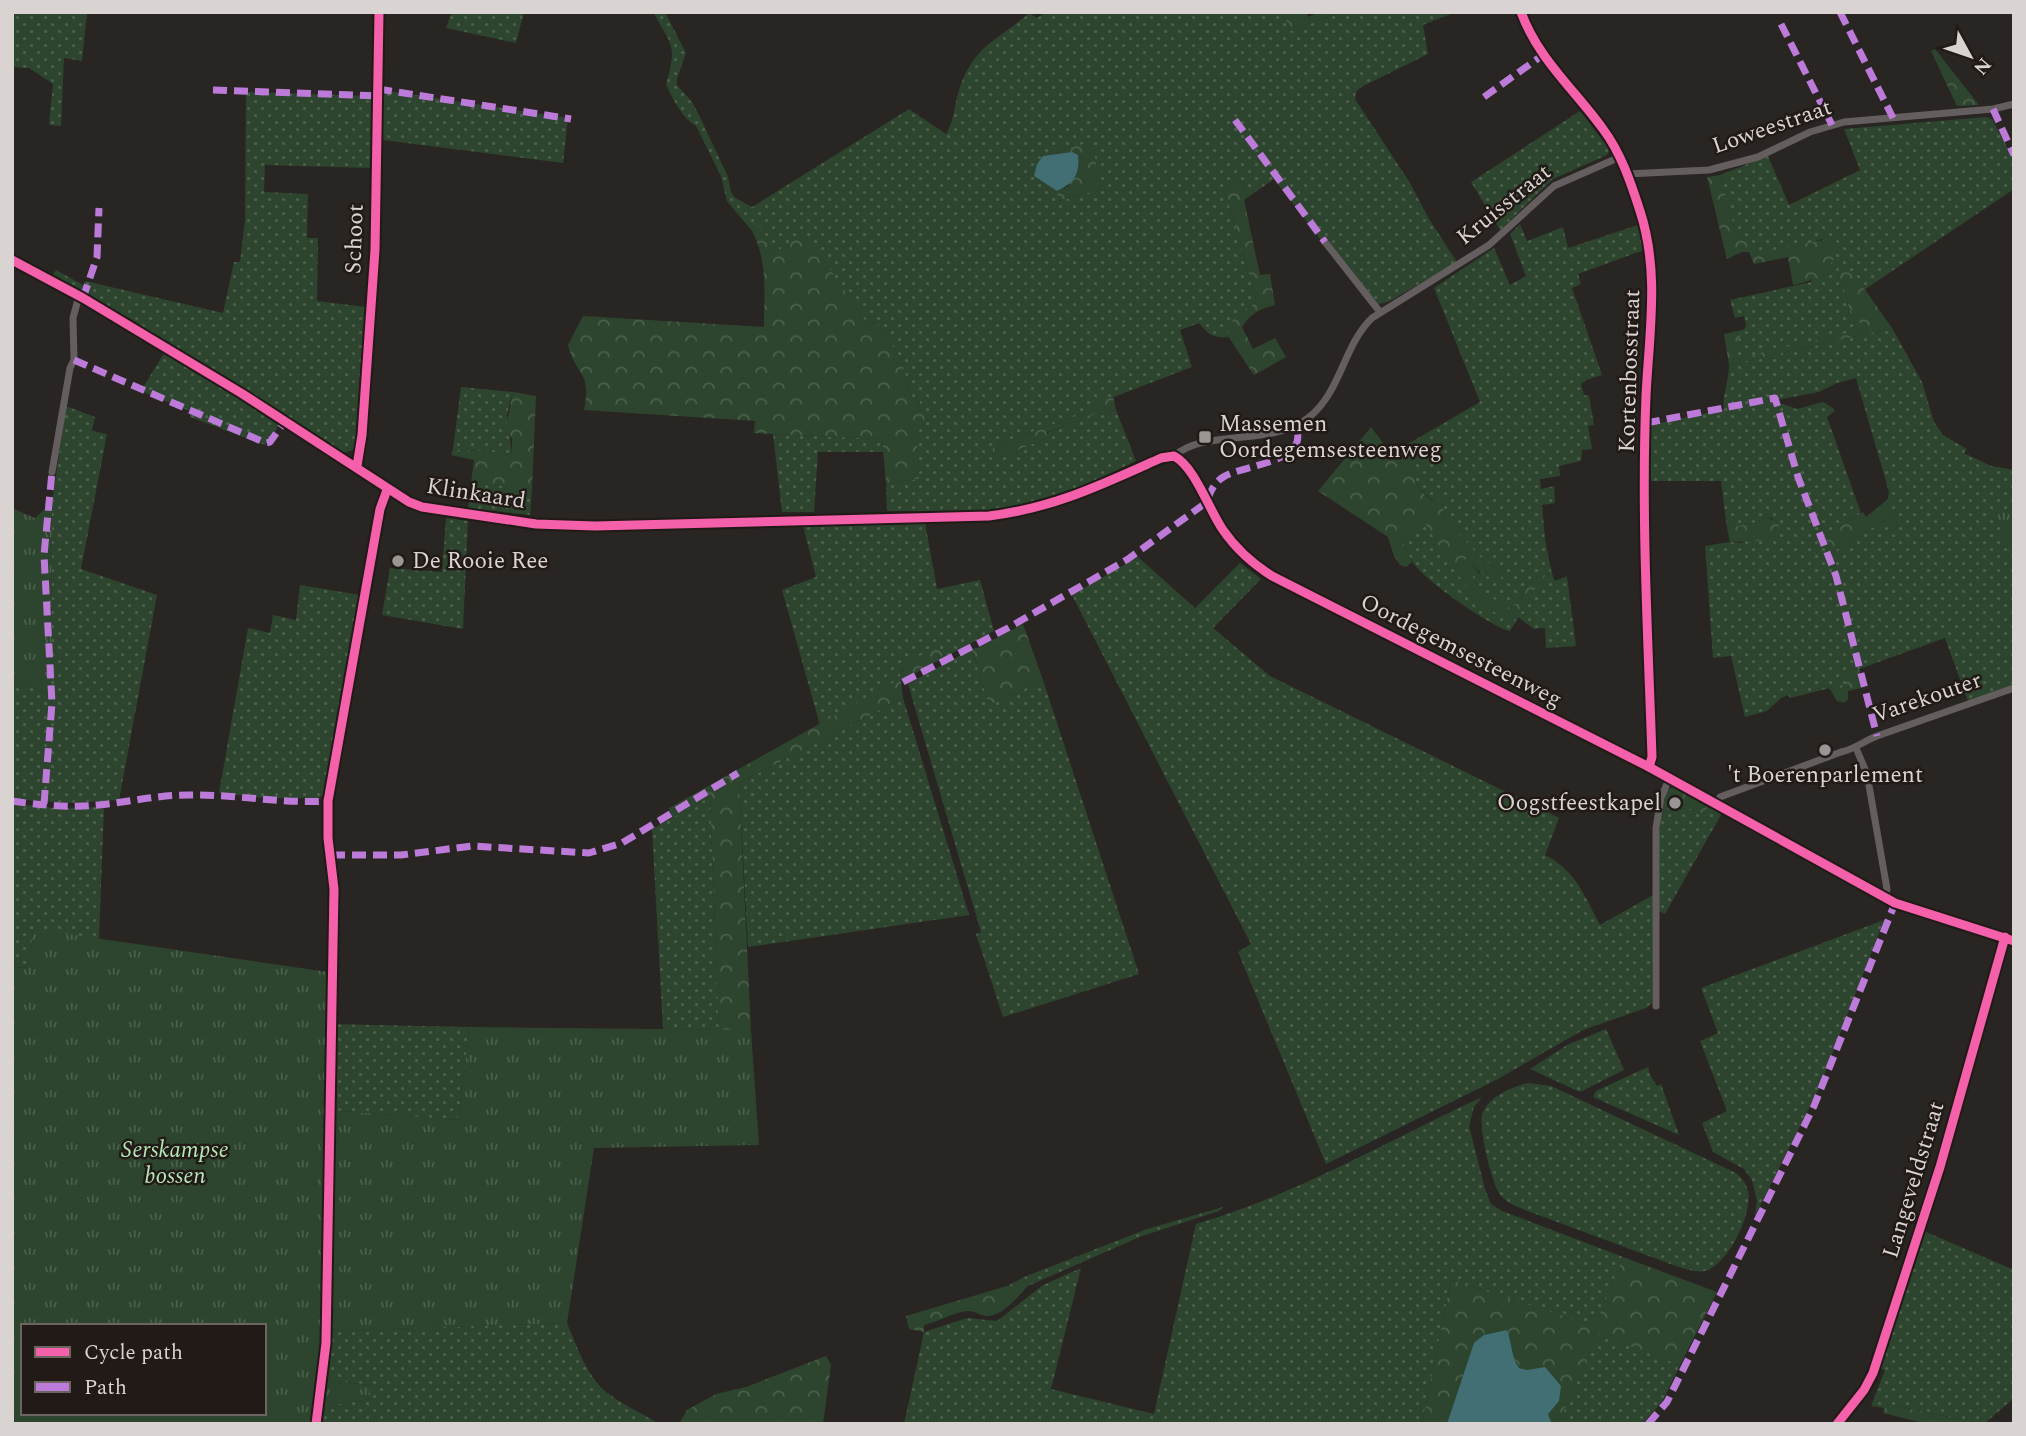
<svg xmlns="http://www.w3.org/2000/svg" width="2026" height="1436" font-family="Spectral,serif">
<style>
.grass{fill:url(#grass-dots);fill-rule:evenodd}
.forest{fill:url(#forest-crowns)}
.park{fill:url(#park-tufts);fill-rule:evenodd}
.water{fill:#426f74}
.lines{fill:none;stroke-linecap:round;stroke-linejoin:round}
.minor{stroke:#645e5e;stroke-width:7}
.tertiary{stroke:#645e5e;stroke-width:9}
.quiet{stroke:#bd7bd9;stroke-width:7;stroke-dasharray:14 7;stroke-linecap:butt}
.cycleway-casing{stroke:#221a17;stroke-width:13}
.cycleway{stroke:#f560ab;stroke-width:9}
.poi-dot{fill:#9b9694;stroke:#221a17;stroke-width:2.5}
.labels{text-anchor:middle;dominant-baseline:central;stroke-width:5;stroke-linejoin:round;paint-order:stroke}
.street-label{font-size:23px;fill:#d9d3d1;stroke:#221a17}
.poi-label{font-size:23px;fill:#d9d3d1;stroke:#221a17;text-anchor:start}
.park-label{font-size:23px;font-style:italic;fill:#b3e7b6;stroke:#221a17}
</style>
<defs>
<pattern id="grass-dots" width="8" height="8" patternUnits="userSpaceOnUse" patternTransform="scale(1.75)"><rect width="8" height="8" fill="#2d452e"/><path d="M2 2h.1M6 6h.1" fill="none" stroke="#4b5f4b" stroke-width="1.8" stroke-linecap="round"/></pattern>
<pattern id="forest-crowns" width="20" height="18" patternUnits="userSpaceOnUse" patternTransform="scale(1.75)"><rect width="20" height="18" fill="#2d452e"/><path d="M2 6a3 3 0 1 1 6 0M12 15a3 3 0 1 1 6 0" fill="none" stroke="#4b5f4b"/></pattern>
<pattern id="park-tufts" width="24" height="20" patternUnits="userSpaceOnUse" patternTransform="scale(1.75)"><rect width="24" height="20" fill="#2d452e"/><path d="M3 7l-1-3M5 7V3M7 7l1-3M15 17l-1-3M17 17v-4M19 17l1-3" fill="none" stroke="#4b5f4b"/></pattern>
</defs>
<rect width="100%" height="100%" fill="#292523"/>
<g class="grass">
<path d="M12,12h75l-5,49 -18,-3 -3,68 -12,-1 4,-41 -24,-16 -17,-1z"/>
<path d="M452,12h72l-8,31 -70,-15z"/>
<path d="M653,12h12l21,41 -9,26v6l15,17 8,15 28,60 3,15 3,5 18,10 157,-98 37,25c9,-14 8,-31 14,-47 15,-43 39,-47 69,-74l8,5 9,-6h236l8,19 49,-19h117l-33,13 5,29 -67,33 -5,5 -1,7 55,84 19,36 28,43 -69,40 -10,2 -53,-68 -4,4 -47,-61 -26,18 -8,-16 -16,6 33,115c-14,8 -27,18 -29,35 -15,1 -19,-2 -29,-14l-19,7 12,37 -107,41v5l-92,33 -1,6 4,7 51,-21 -2,-4 61,-25 2,5 8,-4 20,51c-38,18 -78,39 -120,46 -43,7 -87,4 -129,4l-1,-28 33,-4 -2,-47 3,-30 -9,-5 -9,-36 -25,-39 -9,3 -63,-92 -30,20 -15,-26 -8,4 -25,-30 -6,-25 -25,-50c-14,-8 -23,-27 -30,-41 11,-41 7,-37 -13,-73zM1094,148l4,42 -39,11 -2,-10 -23,-15z"/>
<path d="M382,90l186,28 -5,45 -180,-23z"/>
<path d="M246,92l125,4 1,72 -107,-3 -1,27 44,2 -1,44h11l-1,63 49,6 -10,136 -3,7 -10,3 -147,-93 -144,-84 4,-6 27,15 2,-4 138,32 11,-51h6l5,-42z"/>
<path d="M1580,111l27,35 2,5 -2,4 -54,24 -53,51 -29,-48z"/>
<path d="M1986,117l6,2 22,41v29l-150,101 -8,-13 -19,-2 6,9 6,24 16,21 -127,30v-20l8,-13 -2,-10 -9,2 -5,-18 81,-18 12,-43 -59,16 -7,-2 -1,-9 -16,-5 -5,-8 -15,-56 48,-19 21,49 71,-35 -16,-41z"/>
<path d="M1520,224l7,17 36,-14 5,21 70,-23 6,25 -66,24 3,10 -9,4 30,87 -16,5 -5,4 3,11 5,1 5,29 -6,1 4,23 -10,1 -1,11 -22,5 1,10 -20,3 1,10 13,-3 1,17 -13,2 3,34 7,35c-38,5 -19,19 -41,34 -25,-9 -36,-25 -48,-47l4,-3 12,15 24,2 -23,-18 -34,-37 -5,-21 -7,2c-37,-27 -9,-30 -21,-60l67,-39 -46,-114 60,-40 16,37 16,-9 -16,-42z"/>
<path d="M1892,328l30,54 12,40 9,13 24,14 -3,4 27,13 23,4v215l-46,16 -23,-63 -86,31 -6,-1 -7,16 -56,14 -2,-3 -7,3 -14,13 -22,6 -14,-61 -18,2 -8,-112 25,-4 12,1 35,-21 -6,-4h-6l-11,5 -27,5 -6,-47h-70v-56l73,-16c-2,-15 5,-28 5,-44zM1856,378l33,114 -2,11 13,29 -13,-13 -58,35 -9,-15 41,-26 -34,-96 8,-6 -2,-3 -10,-6 -26,7 -20,-7v-2l42,-8 18,-9z"/>
<path d="M164,353l116,71 -15,21 -75,-28v-6l-49,-20z"/>
<path d="M461,387l52,5 -6,22 5,40 -59,-5z"/>
<path d="M66,406l29,11 -3,14 15,3 -26,135 76,26 -38,205 -49,3 -58,-4v-120l39,16 1,-192z"/>
<path d="M773,434l109,5 1,13h-65l-4,60h-32z"/>
<path d="M471,483l61,6 -2,26 -62,-7z"/>
<path d="M446,518l22,3 -5,108 -81,-14 8,-47 52,4z"/>
<path d="M1423,520l38,57 19,24 37,19 -7,11c-19,-4 -89,-53 -98,-70 -4,-6 -6,-13 -10,-20z"/>
<path d="M925,523l12,66 43,-9 14,51 -49,26 -6,-10 -37,22 -3,11 -79,45 -38,-135 34,-13 -13,-52z"/>
<path d="M1138,557l57,51 45,-45 21,16 -48,49 57,48 289,142 -14,37c31,16 39,40 55,70l53,-30 -1,108 -6,5 -63,22 -85,49 -172,85 -88,-212 13,-8 -179,-349z"/>
<path d="M1567,576l9,70 -30,2 -1,-20 -11,1 -16,-12c8,-12 11,-31 27,-35 9,-2 13,-1 22,-6z"/>
<path d="M300,585l60,10 -36,200 -5,3h-56l-44,-5 29,-165 22,5 3,-18 23,5z"/>
<path d="M972,649l17,56 54,-25 96,294 -136,43 -27,-83 5,-2 -73,-248z"/>
<path d="M903,698l66,217 -221,32 -9,-164z"/>
<path d="M710,797l9,233 -56,-1 -11,-200z"/>
<path d="M12,803l42,5 50,-1 -5,132 -66,-9 -4,38 -17,-1z"/>
<path d="M1709,805l13,8 -57,101 -7,-3v-68l4,-33 26,-2 16,6z"/>
<path d="M1884,920l-65,168 -64,128 2,-15 -5,-21 -8,-11 -31,-17 -11,-29 25,-12 -27,-70 18,-8 -17,-45z"/>
<path d="M328,1024l142,3 -12,93 -130,-10z"/>
<path d="M1606,1029l18,41 -44,22 -50,-23 37,-24z"/>
<path d="M1648,1067l2,8 7,11 4,-2 18,51 -86,-38 3,-6z"/>
<path d="M1528,1083l23,3 185,87c6,5 10,10 12,18 5,22 -20,74 -43,80 -10,2 -22,-3 -32,-6l-148,-55c-8,-3 -17,-7 -24,-14 -9,-11 -24,-71 -18,-84 7,-16 29,-25 45,-29z"/>
<path d="M1482,1097l-8,10 -5,19 16,63 6,15 11,7 121,46 -28,70 -144,-47 -29,144h-518l20,-92 43,-14 30,3 46,-36 38,-17 -30,121 103,25 42,-190c100,-29 191,-83 286,-127z"/>
<path d="M1223,1207l-4,4 -77,25 -114,50 -4,-9 123,-48z"/>
<path d="M1924,1231l90,39v128l-30,26 -97,-20 -2,4 -14,-2 14,-36 -6,-2z"/>
<path d="M567,1323c10,23 19,52 39,69 15,12 36,21 53,32h-336l2,-18 45,-7v-14l-45,-5 -2,-49z"/>
<path d="M1598,1333l82,32 -18,37 -20,22h-84z"/>
</g>
<g class="forest">
<path d="M1282,12h25l1,5 11,-5h20l-49,19z"/>
<path d="M1935,49l44,56 -22,1 -26,-55z"/>
<path d="M1084,144l10,4 5,42 -41,11 -1,-10 11,-5 8,-34 -33,4 3,-4z"/>
<path d="M1720,175l15,56 5,8 16,5 1,9 7,1c18,-4 58,-19 73,-12 -2,28 -18,38 -44,43l-5,-28 -34,7 -5,-12h-7l-15,7 -20,-82z"/>
<path d="M1240,181l8,16 -4,3 16,75 10,-1 5,31c-15,4 -25,9 -33,22l11,22 22,-11 11,19 -32,18c-4,-6 -25,-37 -26,-39 -3,-15 19,-28 29,-34l-33,-115z"/>
<path d="M760,226l15,27 30,-21 63,93 9,-3 25,39 9,36c13,6 16,14 12,29l-6,6 2,47 -33,4 -4,-44 -128,-6 1,-12 -171,-11c8,-40 -8,-33 -16,-65l15,-29 181,11c0,-35 4,-65 -12,-96z"/>
<path d="M1843,267l13,10 36,51 -163,37 -5,-31 22,-5 -8,10v19l126,-29 -15,-21 -6,-24 -6,-9 2,-6z"/>
<path d="M513,392l23,4 -4,93 -61,-6 3,-23 -23,-5 2,-6 59,5v-15l-6,-12z"/>
<path d="M1113,396l3,14 -9,4 -2,-4 -59,23 1,5 -51,21 -4,-7 1,-6 92,-33 -1,-5z"/>
<path d="M1371,427l18,24 24,-10c12,30 -14,35 20,60l8,-2 5,21 34,37 23,18 -3,5c-16,-3 -23,-9 -33,-22l-3,3c10,22 23,38 47,47 22,-15 3,-29 41,-34l3,8c-24,0 -28,20 -38,38 -6,-3 -11,-2 -16,-4 -36,-19 -56,-64 -78,-95l-21,20 10,21 -6,5 -6,-2 -6,-9 -6,-19 -70,-46z"/>
<path d="M1888,499l-1,4 13,29 -6,3 -7,-16 -58,35 -9,-15 43,-27 3,5z"/>
<path d="M1765,518c9,0 15,5 15,14l-21,9 -29,1 -3,-14 27,-5z"/>
<path d="M1023,624l20,56 -54,25 -17,-56 8,-2z"/>
<path d="M939,647l6,10 -44,24 2,17 -164,85 12,247h-32l-9,-233 -38,21 -3,-10 229,-128 8,-18z"/>
<path d="M1853,668l6,1 6,18 -17,4v8l-4,4 -7,-2 -8,-13 17,-4 -3,-12z"/>
<path d="M1673,787l36,18 -5,9 -16,-6 -26,2 5,-20z"/>
<path d="M1623,1257l94,35 -37,73 -82,-31 -40,90h-136l29,-144 144,46z"/>
<path d="M1024,1277l4,9c-10,10 -24,29 -40,30 -8,0 -13,-6 -21,-5 -15,2 -29,11 -43,14v7l-15,-3 -3,-13 101,-30z"/>
<path d="M826,1356l5,9 -8,59h-144l8,-14 29,-16 30,-7z"/>
<path d="M1886,1404l98,20h-57l-44,-11z"/>
</g>
<g class="park">
<path d="M52,503l-1,192 -39,-16v-171l23,10z"/>
<path d="M2014,506v57l-19,-50z"/>
<path d="M33,929l295,43 1,138 129,10 12,-93 281,3 8,115 -165,3 -27,175 -243,8 1,49 45,5v14l-45,7 -2,18h-311v-457l17,1zM23,1326h241v87h-241z"/>
</g>
<g class="water">
<path d="M1072,152l6,3c2,19 -4,28 -21,36l-23,-15 3,-12 6,-8z"/>
<path d="M1507,1330c5,13 4,27 12,38l8,2 18,-3 16,19 -2,15 -11,13 3,8h8l1,2h-113l27,-81 10,-8z"/>
</g>
<g class="lines">
<g class="minor">
<path d="M1521,12c17,47 54,78 82,117 18,24 28,54 37,82 20,61 9,123 6,185 -5,120 2,241 6,361l-3,10"/>
<path d="M1627,174l82,-4 49,-13 52,-25 34,-10 149,-13 21,-5"/>
<path d="M1325,242l55,70"/>
<path d="M1174,456c32,-28 97,-9 134,-38 33,-25 35,-72 64,-100l117,-73 65,-59 66,-29"/>
<path d="M357,466l5,-31 13,-185 4,-238"/>
<path d="M52,472l18,-104 4,-8 -1,-42 6,-22"/>
<path d="M1856,748l11,26 20,115 -2,9"/>
<path d="M1715,805l5,-8 121,-45c14,-3 23,-11 36,-16l137,-48"/>
<path d="M1656,1006v-178l5,-30 8,-19"/>
<path d="M1837,1424l27,-34 9,-17 67,-206 65,-230"/>
</g>
<path class="tertiary" d="M12,260l71,38 158,95 168,109 13,5 114,17 59,2 394,-10c65,-8 114,-32 172,-58l13,-2c21,11 35,54 49,74 13,19 30,34 49,46l377,191 246,136 119,38"/>
<g class="quiet">
<path d="M1840,12l53,106"/>
<path d="M1781,24l51,101"/>
<path d="M378,89l193,30"/>
<path d="M213,90l165,6"/>
<path d="M1484,97l59,-42"/>
<path d="M1993,109l21,46"/>
<path d="M1235,120l90,122"/>
<path d="M83,298l14,-41 2,-49"/>
<path d="M74,360l192,83 4,-1 15,-21"/>
<path d="M1646,423l129,-25 23,79 38,99 41,160"/>
<path d="M903,682l105,-54 120,-69 79,-57c3,-11 8,-21 18,-26 22,-12 87,-14 70,-50"/>
<path d="M12,801c28,4 58,7 86,4 30,-3 60,-10 90,-10 47,-1 93,9 140,6"/>
<path d="M44,804l8,-101 -8,-148 8,-83"/>
<path d="M331,855h70l71,-9 117,7 33,-10 116,-70"/>
<path d="M1648,1424l19,-22 147,-296 81,-203"/>
</g>
<defs>
<g id="cycleway">
<path d="M1521,12c17,47 54,78 82,117 18,24 28,54 37,82 20,61 9,123 6,185 -5,120 2,241 6,361l-3,10"/>
<path d="M12,260l71,38 158,95 168,109 13,5 114,17 59,2 394,-10c65,-8 114,-32 172,-58l13,-2c21,11 35,54 49,74 13,19 30,34 49,46l377,191 246,136 119,38"/>
<path d="M357,466l5,-31 13,-185 4,-238"/>
<path d="M316,1424l10,-81 8,-454 -6,-51v-37l52,-292 7,-19"/>
<path d="M1837,1424l27,-34 9,-17 67,-206 65,-230"/>
</g>
</defs>
<use href="#cycleway" class="cycleway-casing"/>
<use href="#cycleway" class="cycleway"/>
</g>
<g class="poi-dot">
<rect x="1198" y="430" width="14" height="14" rx="3.5"/>
<circle cx="398" cy="561" r="7"/>
<circle cx="1825" cy="750" r="7"/>
<circle cx="1675" cy="803" r="7"/>
</g>
<g class="labels">
<g class="street-label">
<text transform="translate(1772 127) rotate(-19)">Loweestraat</text>
<text transform="translate(1504 205) rotate(-39)">Kruisstraat</text>
<text transform="translate(355 239) rotate(-88)">Schoot</text>
<text transform="translate(1630 371) rotate(-88)">Kortenbosstraat</text>
<text transform="translate(476 494) rotate(9)">Klinkaard</text>
<text transform="translate(1461 651) rotate(27)">Oordegemsesteenweg</text>
<text transform="translate(1927 698) rotate(-19)">Varekouter</text>
<text transform="translate(1914 1180) rotate(-73)">Langeveldstraat</text>
</g>
<g class="poi-label">
<text x="1219" y="424">Massemen<tspan x="1219" dy="26">Oordegemsesteenweg</tspan></text>
<text x="412" y="561">De Rooie Ree</text>
<text x="1825" y="775" text-anchor="middle">'t Boerenparlement</text>
<text x="1661" y="803" text-anchor="end">Oogstfeestkapel</text>
</g>
<g class="park-label">
<text x="175" y="1150">Serskampse<tspan x="175" dy="26">bossen</tspan></text>
</g>
</g>
<rect width="2026" height="1436" fill="none" stroke="#d9d3d1" stroke-width="28"/>
<rect x="21" y="1324" width="245" height="91" fill="#221a17" stroke="#6b6461" stroke-width="2"/>
<rect x="35" y="1347" width="35" height="10" fill="#f560ab" stroke="#6b6461" stroke-width="2"/>
<text x="84" y="1359" font-size="21" fill="#d9d3d1">Cycle path</text>
<rect x="35" y="1382" width="35" height="10" fill="#bd7bd9" stroke="#6b6461" stroke-width="2"/>
<text x="84" y="1394" font-size="21" fill="#d9d3d1">Path</text>
<g transform="translate(1970 56) rotate(130)" stroke="#221a17" stroke-width="5" paint-order="stroke">
<path d="M0-5L12 26L0 18L-12 26Z" fill="#d9d3d1"/>
<text y="-10" font-size="19" font-weight="bold" text-anchor="middle" fill="#d9d3d1">N</text>
</g>
</svg>
